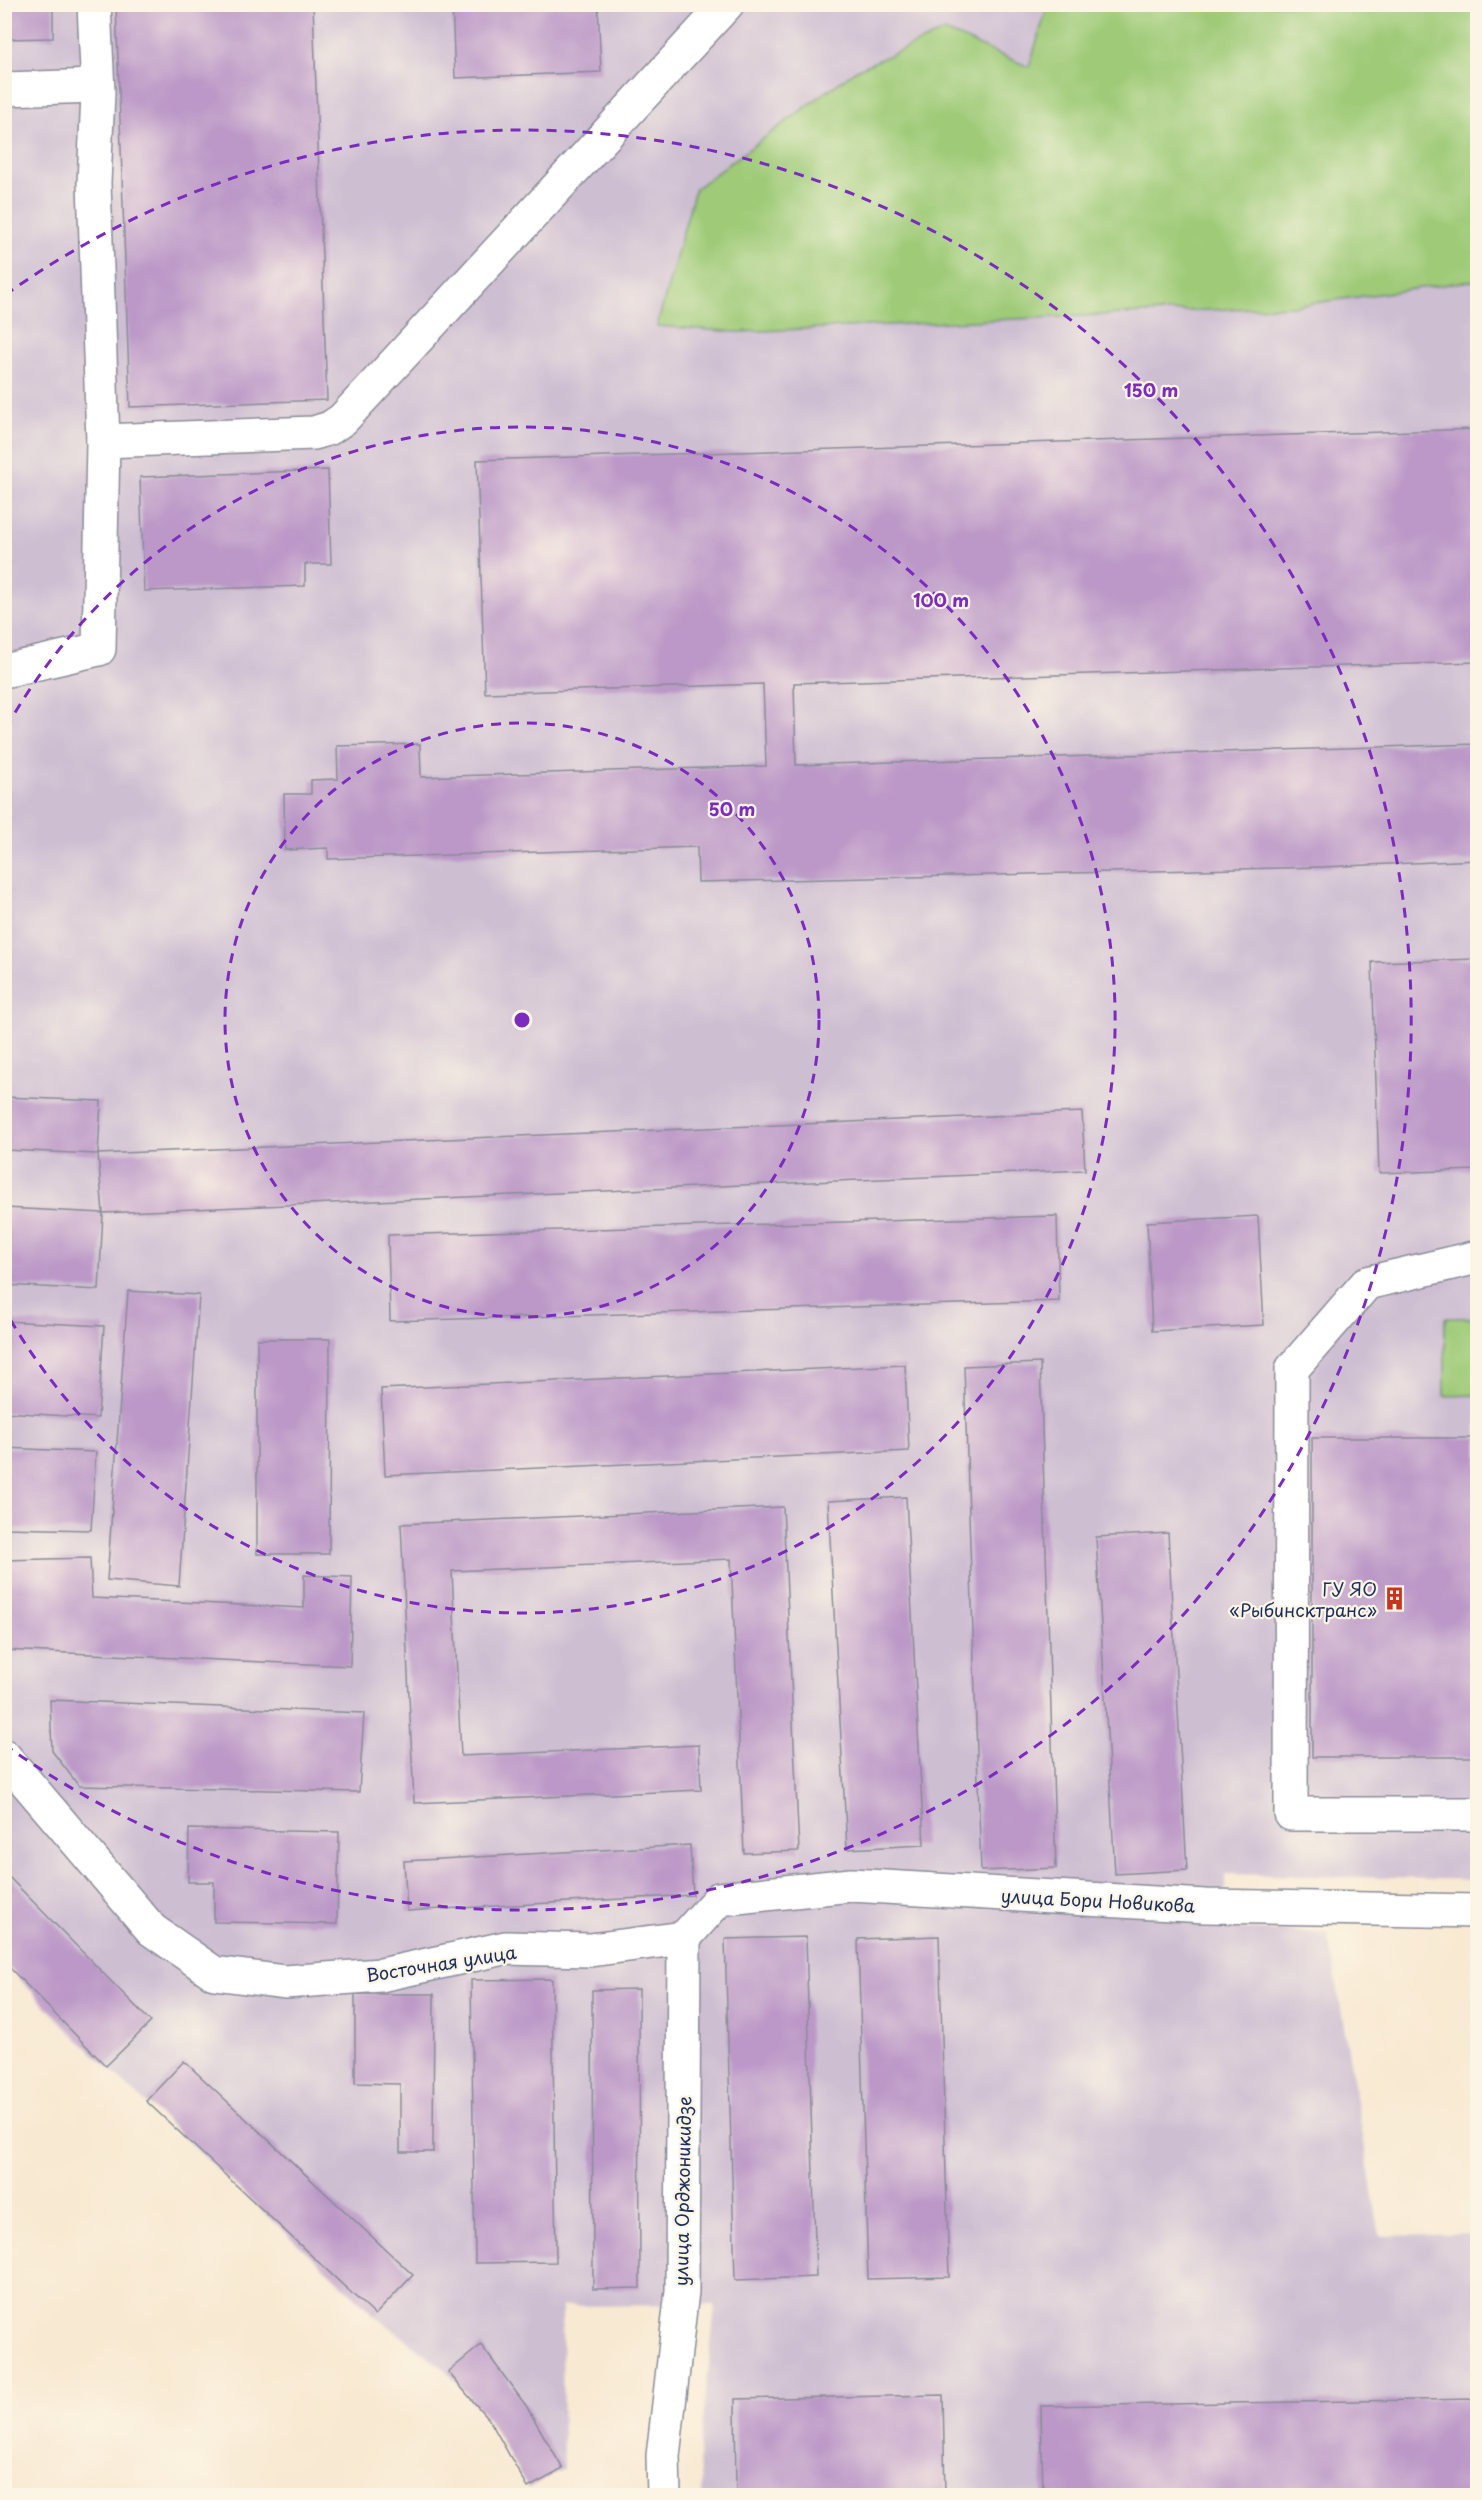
<svg xmlns="http://www.w3.org/2000/svg" width="1482" height="2500" font-family="'Playpen Sans',sans-serif">
<style>
.industrial{fill:#cdbed2}
.green{fill:#9fcb78;stroke:#5d7d6b;stroke-width:1.5}
.building{fill:#bb98c7}
.lines{fill:none;stroke-linecap:round;stroke-linejoin:round}
.minor-casing{stroke:#8a8c98;stroke-width:36}
.minor{stroke:#fff;stroke-width:33}
.ring{fill:none;stroke:#7b2cbf;stroke-width:3;stroke-dasharray:10 8}
.labels{text-anchor:middle;dominant-baseline:central;stroke-width:4.5;stroke-linejoin:round;paint-order:stroke}
.poi-label{font-size:18px;fill:#1b2f5e;stroke:#fcf5e5;text-anchor:end}
.street-label{font-size:18px;fill:#1b2f5e;stroke:#fcf5e5}
.centre{fill:#7b2cbf;stroke:#fcf5e5;stroke-width:3}
.ring-label{font-size:18px;text-anchor:middle;font-weight:bold;fill:#7b2cbf;stroke:#fcf5e5;stroke-width:4.5;stroke-linejoin:round;paint-order:stroke}
</style>
<rect width="100%" height="100%" fill="#fcf5e5"/>
<filter id="ink" filterUnits="userSpaceOnUse"><feTurbulence type="fractalNoise" baseFrequency=".0167" numOctaves="2"/><feDisplacementMap in="SourceGraphic" scale="12" xChannelSelector="R" yChannelSelector="G"/><feConvolveMatrix kernelMatrix="1 2 1 2 8 2 1 2 1" color-interpolation-filters="sRGB"/></filter>
<filter id="wash" filterUnits="userSpaceOnUse"><feTurbulence type="fractalNoise" baseFrequency=".008" numOctaves="4" result="noise"/><feDisplacementMap in="SourceGraphic" scale="24" xChannelSelector="R" yChannelSelector="G"/><feGaussianBlur stdDeviation="1.35" result="paint"/><feColorMatrix in="noise" values="0 0 0 0 0 0 0 0 0 0 0 0 0 0 0 0 0 1.4 0 .05"/><feComposite in="paint" operator="in"/></filter>
<g filter="url(#wash)">
<rect width="100%" height="100%" fill="#f8e9d2"/>
<path class="industrial" d="M5,5h1472v1875l-252,-6 1,54 102,5 52,303 97,-2v261h-775l-3,-35 16,-155 -153,1 1,163 -35,19 -38,-67 -42,-49 -74,-57 -301,-280 -68,-71z"/>
<g class="green">
<path d="M1048,5h429v275l-184,26 -556,26 -80,-6 38,-137 161,-119 89,-39 84,36z"/>
<path d="M1445,1318h32v77l-32,1z"/>
</g>
<g id="blocks">
<g class="building">
<path d="M4,4h49v34l-49,1z"/>
<path d="M116,4h197l14,396 -197,7z"/>
<path d="M452,4h146l3,68 -146,6z"/>
<path d="M1478,429v233l-684,21 2,82 682,-21v116l-155,7 -625,15 -1,-35 -369,12v-11l-43,2 -1,-56h27v-14l27,-1 -1,-33 83,-2 1,33 345,-11 -3,-82 -278,9 -8,-233z"/>
<path d="M328,470l3,94h-26v22l-161,5 -4,-114z"/>
<path d="M1478,959v211l-99,3 -7,-211z"/>
<path d="M4,1097l97,4 -3,53 -94,-4z"/>
<path d="M1082,1112l3,58 -982,43 -5,-59z"/>
<path d="M5,1208l98,5 -4,77 -94,-5z"/>
<path d="M1057,1216l2,85 -669,20 -2,-86z"/>
<path d="M1258,1216l6,109 -112,6 -5,-109z"/>
<path d="M128,1291l71,4 -20,291 -72,-6z"/>
<path d="M4,1321l100,5 -6,92 -94,-6z"/>
<path d="M257,1339h73l-1,215h-72z"/>
<path d="M1040,1363l16,505 -75,3 -17,-505z"/>
<path d="M905,1365l4,86 -524,24 -4,-86z"/>
<rect x="1312" y="1438" width="166" height="319"/>
<path d="M4,1448l92,4 -5,78 -87,-2z"/>
<path d="M906,1497l18,348 -77,4 -19,-348z"/>
<path d="M783,1507l16,344 -55,2 -13,-294 -279,12 9,185 238,-11 2,45 -287,13 -13,-279z"/>
<path d="M1168,1533l19,337 -72,4 -19,-337z"/>
<path d="M90,1558l2,40 212,10v-33l48,2 -2,89 -346,-16v-90z"/>
<path d="M50,1700l314,13 -5,79 -280,-6 -27,-35z"/>
<path d="M189,1829l150,3 -2,92 -123,-2v-40h-26z"/>
<path d="M690,1845l3,50 -286,16 -3,-50z"/>
<path d="M4,1872l147,150 -45,44 -102,-104z"/>
<path d="M939,1936l10,341 -81,2 -10,-340z"/>
<path d="M806,1937l10,340 -81,3 -10,-341z"/>
<path d="M552,1979l4,283 -81,1 -4,-283z"/>
<path d="M639,1989l1,299 -47,1 -1,-299z"/>
<path d="M355,1994h79l-1,158h-33v-68l-45,-1z"/>
<path d="M184,2061l229,214 -38,40 -229,-214z"/>
<path d="M481,2345l46,62 36,62 -35,19 -38,-67 -42,-49z"/>
<path d="M943,2395l2,101h-209l-1,-97z"/>
<path d="M1478,2399v97h-435l-2,-90z"/>
</g>
</g>
</g>
<g filter="url(#ink)">
<use href="#blocks" fill-opacity="0" stroke="#8a8c98" stroke-width="1.5"/>
<g class="lines">
<defs>
<g id="minor">
<path d="M94,4l4,89 -4,90 9,258 211,-8 16,-5 13,-9 384,-415"/>
<path d="M4,89l93,-3"/>
<path d="M4,671l95,-22 4,-208"/>
<path d="M1478,1257l-111,26 -75,86 -1,445h187"/>
<path d="M4,1756l148,174 62,43 71,9 96,-7 124,-27 85,2 94,-12"/>
<path d="M664,2496l-1,-40 19,-165 2,-353 35,-39 132,-14 354,21 273,5"/>
</g>
</defs>
<use href="#minor" class="minor-casing"/>
<use href="#minor" class="minor"/>
</g>
</g>
<g class="ring">
<circle cx="522" cy="1020" r="297"/>
<path d="M6 728A593 593 0 1 1 6 1312"/>
<path d="M5 295A890 890 0 1 1 5 1745"/>
</g>
<defs>
<symbol id="building-bare" viewBox="-9 -9 18 18"><path d="M-4-6H4V6H1V3H-1V6H-4ZM-2.5-4.3h1.7v1.8h-1.7ZM.8-4.3h1.7v1.8H.8ZM-2.5-1h1.7V.8h-1.7ZM.8-1h1.7V.8H.8Z" fill="#c8321e" stroke="#fcf5e5" stroke-width="2.5" paint-order="stroke"/></symbol>
</defs>
<g fill-rule="evenodd">
<use href="#building-bare" x="1378" y="1582" width="33" height="33"/>
</g>
<g class="labels">
<g class="poi-label">
<text x="1377" y="1588">ГУ ЯО<tspan x="1377" dy="21">«Рыбинсктранс»</tspan></text>
</g>
<g class="street-label">
<text transform="translate(1098 1900) rotate(3)">улица Бори Новикова</text>
<text transform="translate(441 1963) rotate(-9)">Восточная улица</text>
<text transform="translate(682 2191) rotate(-89)">улица Орджоникидзе</text>
</g>
</g>
<circle cx="522" cy="1020" r="9" class="centre"/>
<g class="ring-label">
<text x="1151" y="397">150 m</text>
<text x="941" y="607">100 m</text>
<text x="732" y="816">50 m</text>
</g>
<rect width="1482" height="2500" fill="none" stroke="#fcf5e5" stroke-width="24"/>
</svg>
